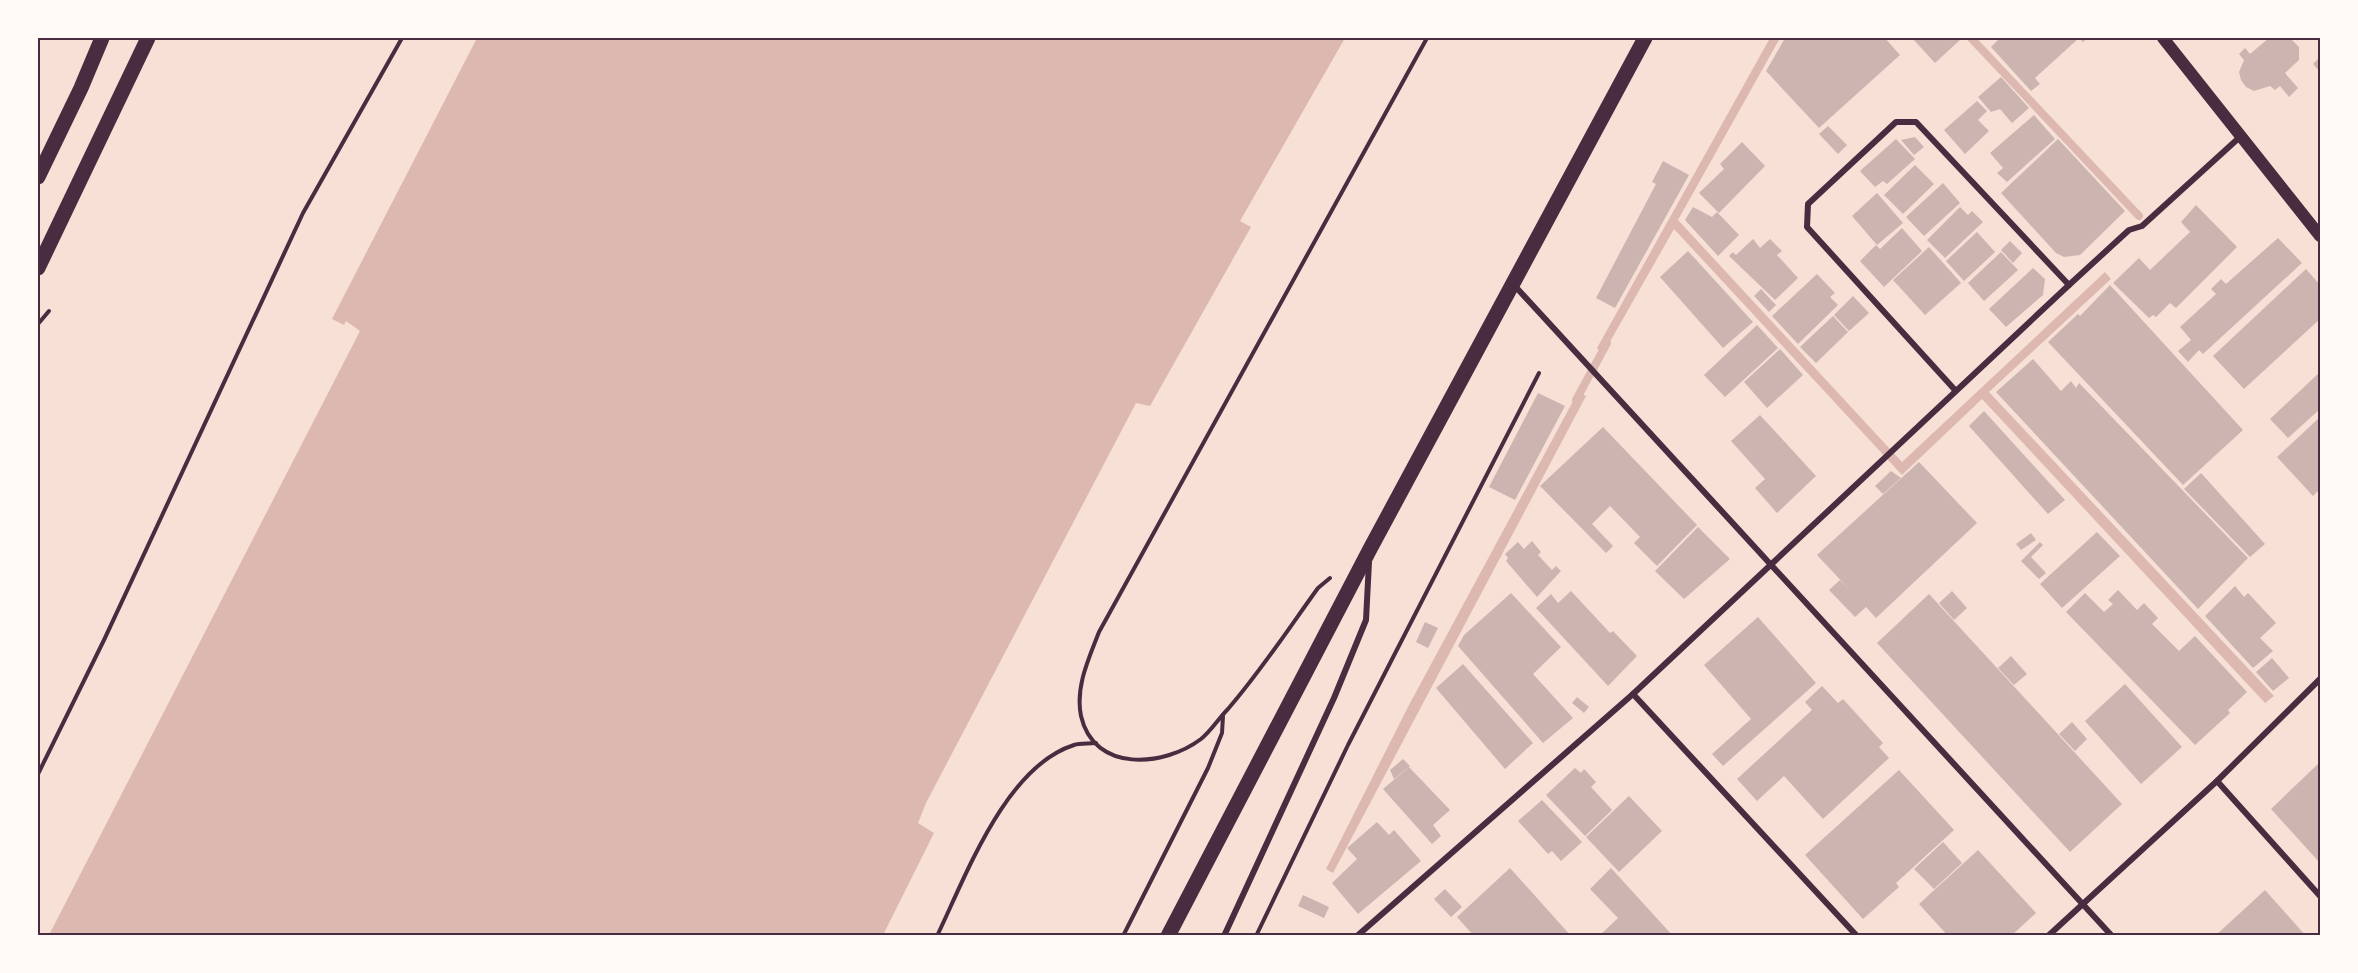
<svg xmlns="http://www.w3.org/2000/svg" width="2358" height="973" font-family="Georgia,serif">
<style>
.water{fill:#dcb8b0}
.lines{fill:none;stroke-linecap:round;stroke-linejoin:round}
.stream{stroke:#dcb8b0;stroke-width:8}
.building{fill:#ccb4b1}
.path{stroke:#4a2c40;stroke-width:4}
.minor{stroke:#4a2c40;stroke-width:6}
.secondary{stroke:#4a2c40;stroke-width:12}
.primary{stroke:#4a2c40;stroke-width:15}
.neatline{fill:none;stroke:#4a2c40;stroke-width:2}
</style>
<rect width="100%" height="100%" fill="#f7e1d7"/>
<g class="water">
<path d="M477,38h868l-105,183 11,6 -101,179 -14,-3 -210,400 -8,20 16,10 -51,102h-834l311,-604 -14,-10 -2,4 -12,-6z"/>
<path d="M1770,38h10l-102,182 224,242 203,-190 6,7 -122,113 285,304 -9,7 -283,-304 -80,76 -228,-246 -71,125 -6,-6z"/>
<path d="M1578,392l8,4 -253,477 -7,-4 83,-164z"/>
</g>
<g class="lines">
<g class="stream">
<path d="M1971,38l168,178"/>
<path d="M1576,400l31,-57"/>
</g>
</g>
<g class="building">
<path d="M1785,38h100l15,17 -81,73 -53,-57z"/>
<path d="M1912,38h47l2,1 -26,24z"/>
<path d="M1997,38h91l-5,4 -4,-4 -44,40 5,6 -9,7 -40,-44 8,-8z"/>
<path d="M2269,38h21l9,9v13l-14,13 13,15 -9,9 -9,-11 -5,4 -5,-4 -16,5 -8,-4 -5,-7 -2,-8 5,-12 -5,-6 6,-6 5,6z"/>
<path d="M2320,57v12l-1,2 -6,-7z"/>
<path d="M2001,77l28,31 -17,15 -12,-14 -9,3 -13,-15z"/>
<path d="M1977,101l10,10 -9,9 11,11 -24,23 -21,-24z"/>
<path d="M2034,115l21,24 -48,43 -10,-9 6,-5 -13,-15z"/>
<path d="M1828,126l19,19 -9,9 -19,-20z"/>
<path d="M1915,137l9,10 -10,8 -13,-15z"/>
<path d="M1896,139l19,20 -28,25 -4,-3 -8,6 -15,-16z"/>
<path d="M2058,139l67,72 -45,44 -16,2 -8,-4 -55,-60z"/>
<path d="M1742,142l23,24 -46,47 -20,-20 25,-24 -4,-5z"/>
<path d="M1663,161l26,14 -74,133 -19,-10 60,-114 -4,-2z"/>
<path d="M1915,165l19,19 -31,30 -19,-19z"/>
<path d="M1943,183l17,20 -36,33 -18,-19z"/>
<path d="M1877,193l26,30 -26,22 -25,-29z"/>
<path d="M2196,205l41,42 -61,61 -6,-5 -14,14 -3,-2 -4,3 -36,-35 26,-25 11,12 40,-38 -9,-10z"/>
<path d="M1693,207l19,10 5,-5 22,23 -21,21 -33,-36z"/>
<path d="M1960,207l8,8 4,-4 11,11 -38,36 -18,-18z"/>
<path d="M1902,228l20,23 -38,36 -24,-26 16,-16 4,4z"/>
<path d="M1977,232l18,20 -31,29 -18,-20z"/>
<path d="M2278,238l24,25 -99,91 -4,-4 -11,12 -10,-11 13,-11 -11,-13 36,-33 -5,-5 10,-10 5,5z"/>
<path d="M1753,239l7,9 10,-9 12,12 -5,4 21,23 -23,22 -46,-44 4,-4 3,3z"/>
<path d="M2010,241l12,12 -9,10 -12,-13z"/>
<path d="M1929,247l32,36 -36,32 -32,-35z"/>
<path d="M1688,251l65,71 -30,26 -63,-71z"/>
<path d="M2001,252l17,18 -34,31 -16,-18z"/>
<path d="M2033,268l12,11 -2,16 -37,32 -17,-18z"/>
<path d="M2306,269l14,16v34l-76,70 -31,-33z"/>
<path d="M1817,274l18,19 -5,4 8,8 -40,39 -26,-28z"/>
<path d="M2110,285l133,145 -60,55 -135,-143 30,-28 2,2z"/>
<path d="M1761,289l15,16 -7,7 -15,-16z"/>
<path d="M1853,296l16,17 -20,18 -15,-16z"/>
<path d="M1833,316l15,16 -32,31 -16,-16z"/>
<path d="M1757,325l21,23 -53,49 -21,-22z"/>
<path d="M1780,349l23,26 -36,33 -23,-26z"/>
<path d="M2033,359l28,32 10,-10 5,7 3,-5 169,175 -50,51 -202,-217z"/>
<path d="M2320,372v37l-32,29 -18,-19z"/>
<path d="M1538,393l27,13 -50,94 -26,-13z"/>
<path d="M1984,411l81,89 -17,14 -79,-88z"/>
<path d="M1760,415l56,61 -39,37 -22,-25 10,-9 -34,-38z"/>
<path d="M2320,417v72l-7,7 -36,-39z"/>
<path d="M1603,427l94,98 -40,41 -23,-23 6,-6 -30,-31 -18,18 21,22 -7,7 -66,-67z"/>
<path d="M1919,462l58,61 -101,95 -10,-11 -11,10 -26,-27 11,-10 9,9 -32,-34z"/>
<path d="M1891,471l10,7 -18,16 -8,-8z"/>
<path d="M2201,473l64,71 -15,13 -66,-68z"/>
<path d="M1698,527l32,32 -46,40 -29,-28z"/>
<path d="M2097,532l23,24 -58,52 -22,-24z"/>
<path d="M2031,533l5,7 -15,10 -5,-6z"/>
<path d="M1532,541l9,11 -3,3 14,15 4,-4 5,5 -24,26 -31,-36 2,-3 -3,-4 13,-12 6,7z"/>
<path d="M2040,542l3,3 -12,12 15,16 -7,6 -18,-18z"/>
<path d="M2235,586l9,11 4,-4 28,30 -16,15 13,13 -20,17 -48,-52z"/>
<path d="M2118,590l19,20 7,-7 14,15 -6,6 27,27 16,-15 52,56 -19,18 2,3 -35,32 -129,-133 19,-19 19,19 9,-8 -5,-4z"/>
<path d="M1571,591l39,42 3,-2 24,25 -29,30 -72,-78 15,-14 7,9z"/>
<path d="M1952,591l15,17 -13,12 -15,-17z"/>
<path d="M1511,593l50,54 -28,27 40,44 -30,25 -85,-97 6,-11z"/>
<path d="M1929,594l193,210 -52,48 -193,-209z"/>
<path d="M1758,617l58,66 -93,83 -11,-12 39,-35 -47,-54z"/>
<path d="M1425,622l13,6 -10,20 -12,-6z"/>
<path d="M2011,656l16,18 -13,11 -16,-17z"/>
<path d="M2272,658l17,20 -16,13 -17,-19z"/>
<path d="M1463,664l70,79 -28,26 -69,-81z"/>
<path d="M2125,684l57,63 -41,37 -56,-63z"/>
<path d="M1822,686l16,17 5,-4 40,44 -4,4 10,11 -66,61 -39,-43 -27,25 -20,-22 75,-69 -7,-8z"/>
<path d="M1577,697l12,10 -5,6 -12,-10z"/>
<path d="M2072,722l15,17 -12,12 -16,-17z"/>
<path d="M1403,759l7,7 -16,13 -4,-9z"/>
<path d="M2320,762v101l-49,-54z"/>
<path d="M1409,767l41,43 -17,15 8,11 -9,8 -49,-55z"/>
<path d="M1575,768l6,5 3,-4 12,13 -5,5 21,23 -27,26 -39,-41z"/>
<path d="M1899,770l55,60 -58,53 3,4 -36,32 -58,-64z"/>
<path d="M1629,796l33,35 -43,41 -33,-35z"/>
<path d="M1542,800l40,42 -21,19 -9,-10 -4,3 -30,-33z"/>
<path d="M1377,822l12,13 5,-5 27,31 -63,53 -26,-31 25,-24 -10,-11z"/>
<path d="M1943,842l19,21 -28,26 -20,-20z"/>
<path d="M1978,850l58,63 -25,23h-63l-29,-32z"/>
<path d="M1510,868l61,68h-97l-17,-19z"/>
<path d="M1611,868l62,68h-74l19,-18 -28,-29z"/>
<path d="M1445,889l17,18 -11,10 -17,-18z"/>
<path d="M2265,890l41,46h-91z"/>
<path d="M1303,895l26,12 -5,11 -26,-12z"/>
</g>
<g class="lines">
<g class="path">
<path d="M38,324l11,-13"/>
<path d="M1330,578l-12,10c-29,40 -57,83 -90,121 -9,9 -17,22 -27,30 -37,28 -107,34 -120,-23 -6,-29 8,-58 18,-84l328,-594"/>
<path d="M38,774l66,-134 199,-427 99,-175"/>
<path d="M937,936c29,-60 68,-169 137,-191 6,-2 15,-1 22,-2"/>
<path d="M1123,936l85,-168 14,-35 1,-17"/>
<path d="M1256,936l92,-191 191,-372"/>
</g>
<g class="minor">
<path d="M1514,285l598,651"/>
<path d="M1955,390l-148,-163 1,-23 88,-82h20l153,163"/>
<path d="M1633,694l224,242"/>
<path d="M2217,781l103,115"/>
<path d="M1224,936l110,-238 32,-78 3,-58"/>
<path d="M1357,936l276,-242 436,-409 60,-55 13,-4 99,-90"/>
<path d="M2048,936l169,-155 103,-102"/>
</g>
<path class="secondary" d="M2163,38l157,198"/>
<g class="primary">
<path d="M38,177l43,-89 21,-50"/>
<path d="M38,268l110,-230"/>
<path d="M1168,936l202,-387 275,-511"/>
</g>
</g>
<rect width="2358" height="973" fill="none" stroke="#fffaf5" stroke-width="78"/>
<rect x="39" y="39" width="2280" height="895" class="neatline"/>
</svg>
